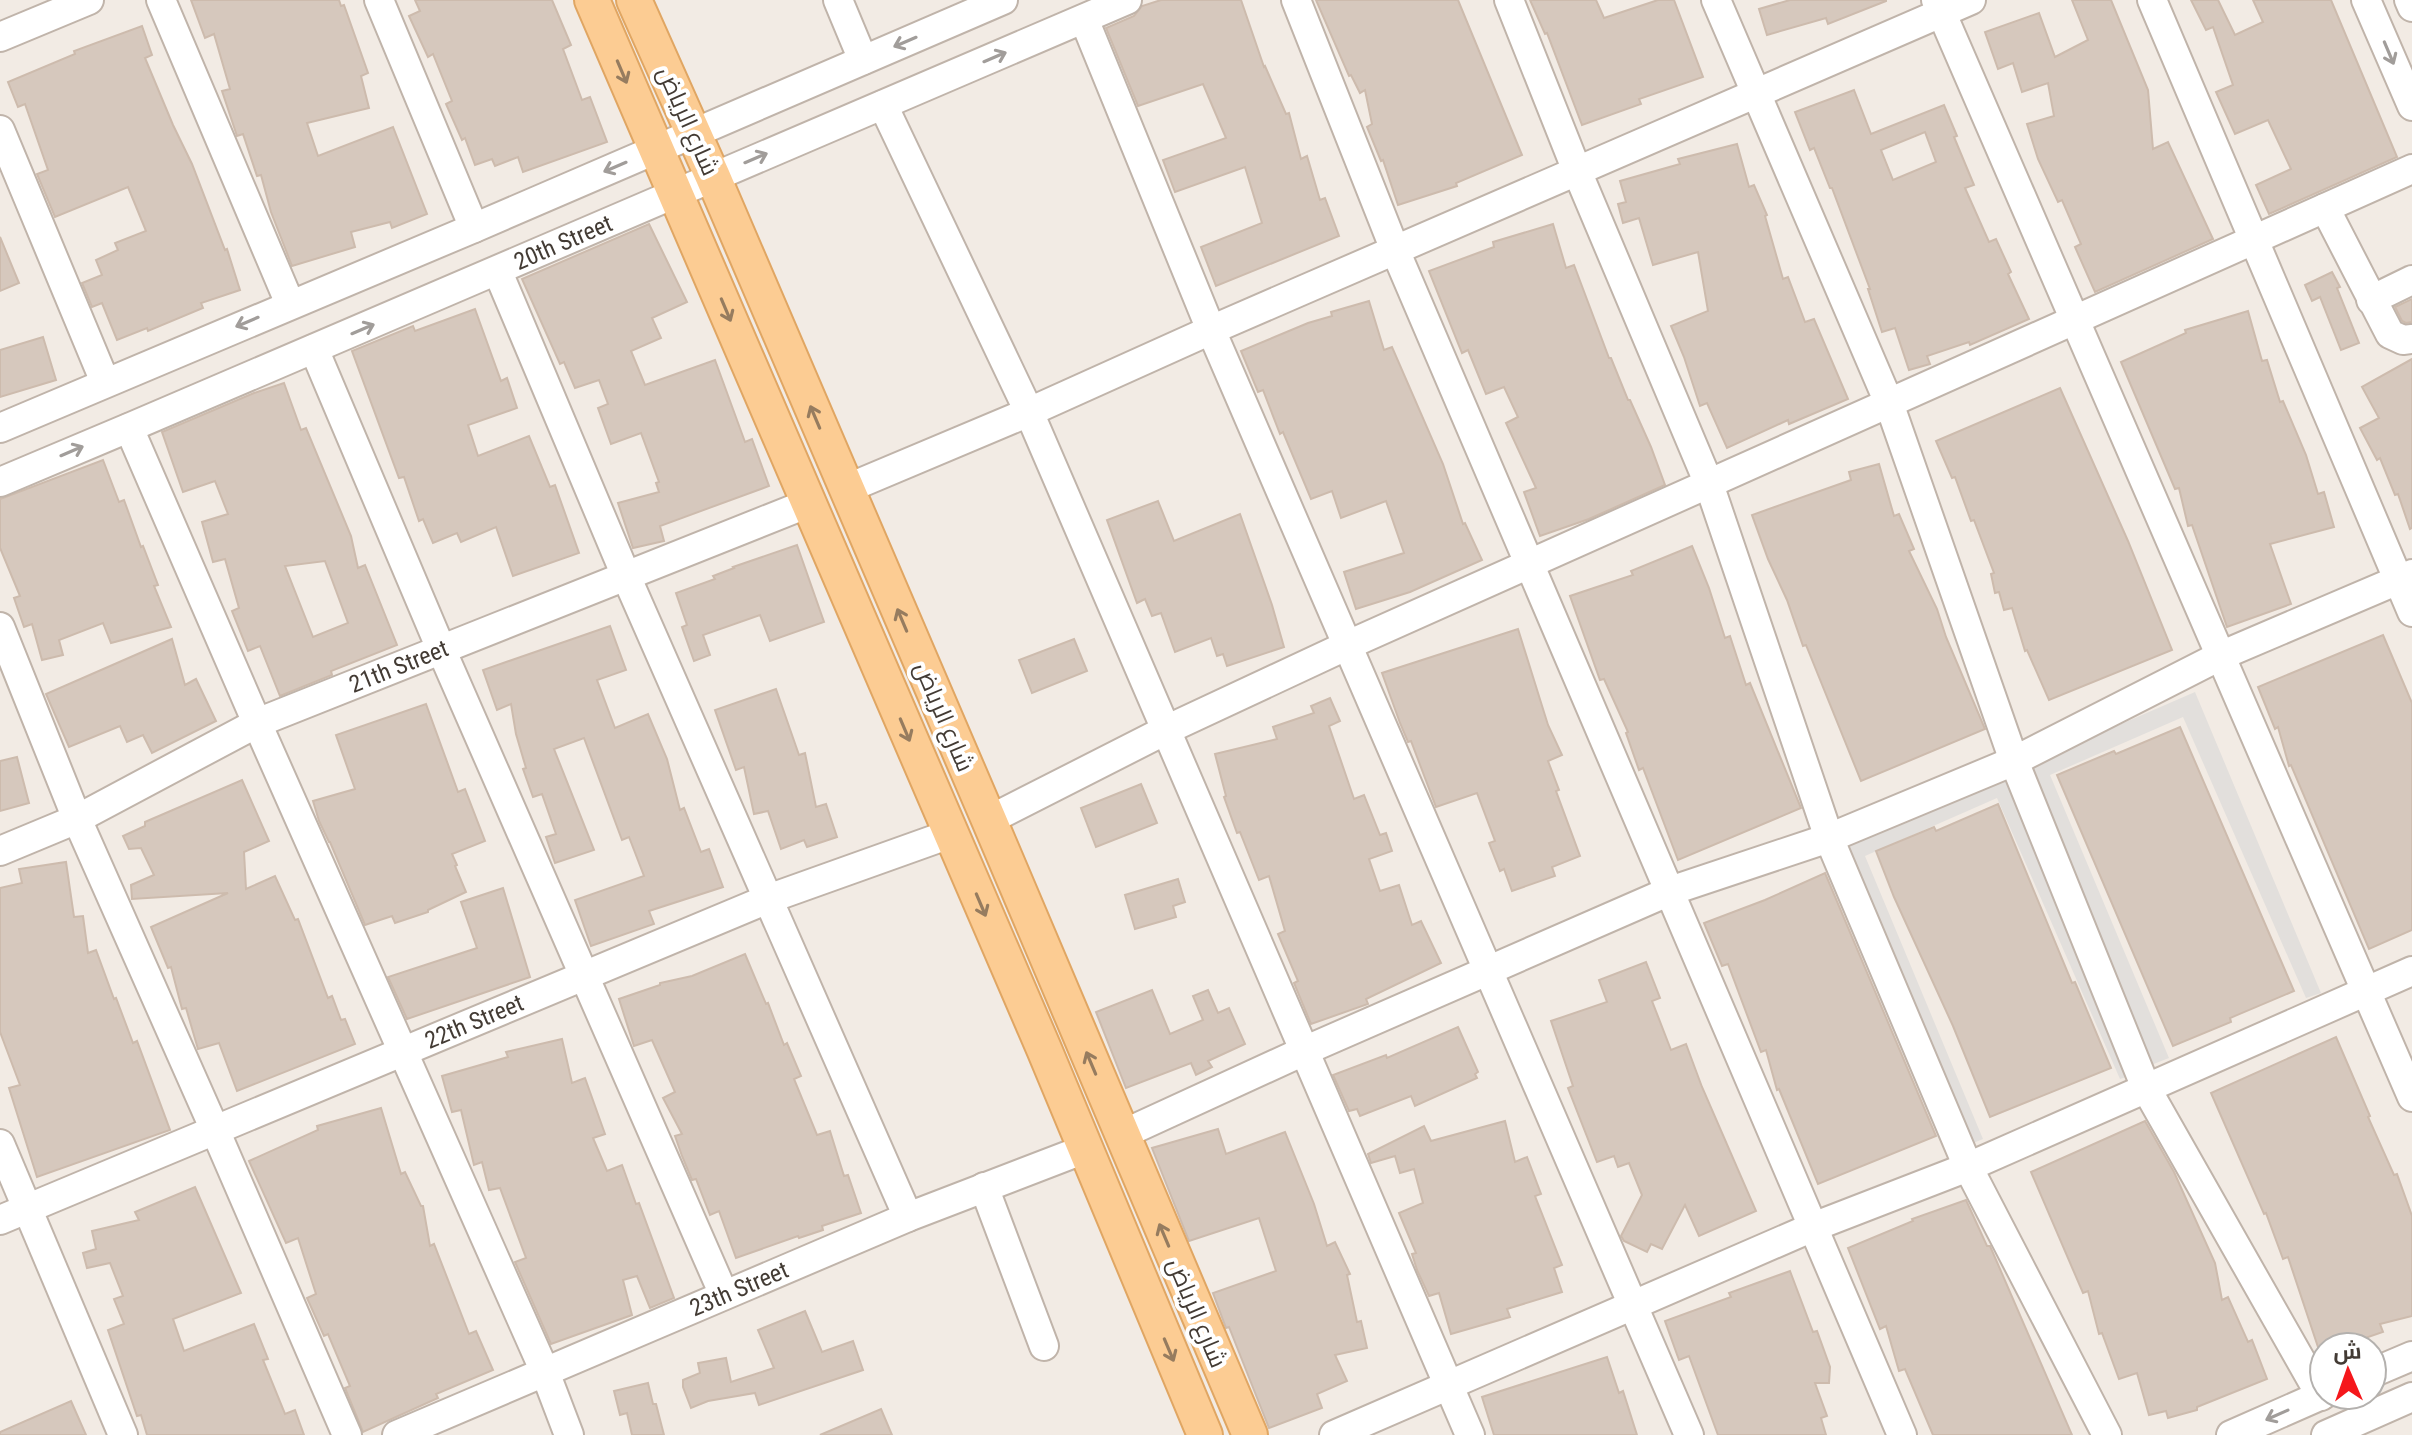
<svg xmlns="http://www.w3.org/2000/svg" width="2412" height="1435" font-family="'Roboto Condensed',Cairo,sans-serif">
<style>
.parking{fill:#e2dfdc}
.building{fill:#d6c8bd;stroke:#cdbbad;stroke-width:2;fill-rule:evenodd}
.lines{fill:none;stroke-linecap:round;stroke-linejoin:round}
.minor-casing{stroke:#c0b4aa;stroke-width:32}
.major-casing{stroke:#e0a663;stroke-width:38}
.minor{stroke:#fff;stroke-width:28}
.major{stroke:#fccc93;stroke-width:34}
.oneway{stroke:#a19d9a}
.oneway2{stroke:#967c5f}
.labels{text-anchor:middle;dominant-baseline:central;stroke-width:8;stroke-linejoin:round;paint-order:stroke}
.street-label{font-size:24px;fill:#433b34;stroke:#fff}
</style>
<rect width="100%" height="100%" fill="#f2ebe4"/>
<g class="parking">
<path d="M2195,692l126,301 -15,5 -123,-281 -133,58 119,283 -18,7 -124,-300z"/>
<path d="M2010,773l125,301 -15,5 -123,-281 -132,58 118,283 -17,7 -125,-300z"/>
</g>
<g class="building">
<path d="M191,0h148l2,6 3,-1 24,68 -7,3 8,32 -62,15 11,33 75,-29 34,87 -35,14 -2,-6 -39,10 4,15 -63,19 -21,-54 -10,-37 -4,1 -14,-42 -6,2 -15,-45 8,-2 -16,-55 -9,4z"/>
<path d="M415,0h137l19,45 -8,4 19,51 8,-3 17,45 -84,30 -5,-15 -23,9 -3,-7 -17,6 -10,-27 -3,2 -16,-36 6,-3 -19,-47 -5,3 -19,-41 11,-5z"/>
<path d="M1161,0h80l23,67 1,-1 21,48 3,-1 12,46 6,-3 13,44 5,-2 14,38 -123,50 -15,-39 61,-24 -17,-56 -70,25 -12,-32 63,-22 -23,-54 -65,22 -32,-78 28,-12 8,-10z"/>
<path d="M1316,0h142l64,155 -66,28 1,3 -59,19 -15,-45 -2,1 -14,-34 5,-3 -7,-34 -5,3 -9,-18 -2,1z"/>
<path d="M1530,0h66l8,18 54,-18h16l29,77 -64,22 2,5 -59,21 -35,-92 -2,1z"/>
<path d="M1790,0h96v1l-58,23 -2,-6 -59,17 -8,-26z"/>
<path d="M2072,0h39l37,90 5,59 15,-7 45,97 -118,53 -20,-45 6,-3 -19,-44 -4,2 -20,-43 -11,-35 27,-8 -6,-33 -26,9 -9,-29 -15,6 -13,-37 54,-19 16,44 33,-17z"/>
<path d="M2191,0h27l17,35 28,-13 -10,-22h78l66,157 -128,57 -13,-29 35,-16 -23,-49 -33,14 -19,-42 17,-7 -20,-58 -7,3z"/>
<path d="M142,26l10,29 -7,3 28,67 19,39 33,86 2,-1 13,41 -39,13 2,5 -55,23 -1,-3 -30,12 -15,-37 -10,4 -10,-24 20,-8 -6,-15 22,-10 -3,-7 31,-12 -18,-44 -73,30 -18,-43 11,-4 -23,-66 -7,3 -10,-25 67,-28 -1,-3z"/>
<path d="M1854,90l17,44 73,-29 13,31 -3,1 20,48 -9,3 24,54 7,-3 15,33 -3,2 21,45 -59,26 -1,-3 -42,14 3,8 -21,6 -14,-42 -13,4 -14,-43h2l-38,-101h-2l-16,-40 -4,2 -15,-38zM1925,132l11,30 -43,18 -12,-30z"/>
<path d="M1737,144l12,43 5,-2 13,30 -2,1 18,63 5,-2 17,45 9,-3 34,80 -59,25 -1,-4 -61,28 -20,-45 -7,3 -16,-49 -13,-31 37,-15 -10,-59 -45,13 -14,-47 -16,5 -5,-19 8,-2 -6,-21 60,-17 -2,-5z"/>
<path d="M649,224l38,78 -35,16 9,20 -30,13 14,34 70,-25 30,82 7,-3 17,47 -109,40 4,15 -31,7 -15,-45 41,-11 -3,-9 3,-1 -18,-49 -30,11 -13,-36 10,-4 -9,-24 -24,8 -11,-26 -4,2 -38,-85z"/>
<path d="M1553,224l13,44 8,-3 35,93h2l17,42h2l21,47 14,38 -76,34 -49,17 -16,-44 12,-4 -30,-65 12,-6 -14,-30 -18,7 -18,-44 -6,3 -33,-82 65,-24 -1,-5z"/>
<path d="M0,237l19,46 -19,8z"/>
<path d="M2332,272l8,15 -3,1 22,55 -18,7 -21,-53 -8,4 -7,-16z"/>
<path d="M2412,299v23l-6,1 -4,-2 -7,-14z"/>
<path d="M1369,301l15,49 8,-3 51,117 20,60 2,-1 17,37 -72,32 -54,17 -12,-37 60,-19 -18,-52 -45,17 -9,-27 -21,8 -28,-67 -3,2 -17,-44 -5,2 -17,-41 67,-28 24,-7 -1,-4z"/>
<path d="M475,309l26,72 6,-3 10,30 -49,17 10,31 51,-20 21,51 5,-2 24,68 -66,23 -17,-49 -35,15 -4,-9 -24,10 -10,-24 -4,2 -15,-44 -5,1 -47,-127 61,-25 2,5z"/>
<path d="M2248,311l14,50 5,-1 13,42 3,-1 23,54 12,39 6,-2 10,35 -64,17 21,60 -64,23 -35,-102 -4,1 -9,-38 -4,1 -54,-127 65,-29 -1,-3z"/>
<path d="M43,337l13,43 -56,17v-47z"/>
<path d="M2412,359v169l-2,1 -12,-35 -3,1 -15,-37 -3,2 -17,-32 19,-10 -17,-31z"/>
<path d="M284,383l17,47 5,-2 45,108 7,32 7,-3 32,80 -66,26 1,4 -52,21 -20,-50 -12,5 -16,-40 7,-3 -14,-49 -12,3 -11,-40 26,-8 -13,-33 -32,11 -21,-60 92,-39zM325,561l23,62 -35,14 -28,-71z"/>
<path d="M2060,388l68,153 44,109 -123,50 -22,-50 -2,1 -13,-43 -8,2 -5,-18 -4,1 -4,-19 3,-1 -20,-53 -3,1 -16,-44 -3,1 -16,-37z"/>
<path d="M103,460l16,42 5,-2 17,47 2,-1 15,39 -4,1 17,41 -60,16 -8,-20 -44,17 4,15 -21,5 -10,-36 -8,3 -10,-29 6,-2 -20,-48v-49z"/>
<path d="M1879,464l15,52 5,-2 15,35 -5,2 28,58 9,28 39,92 -124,52 -55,-136 -3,1 -16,-46 -19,-41 -16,-44 99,-35 -2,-8z"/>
<path d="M1158,501l16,40 66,-27 32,91 12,42 -57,19 -4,-12 -6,2 -6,-18 -36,14 -14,-39 -9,3 -7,-17 -8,4 -30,-83z"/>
<path d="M797,545l27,77 -54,19 -10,-26 -57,20 7,20 -16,6 -12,-34 5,-2 -11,-32 39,-14 -2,-3 21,-8 -1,-1z"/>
<path d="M1692,546l17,42 16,50 5,-2 16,49 4,-2 51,125 -123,52 -35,-92 -4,2 -13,-37 2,-1 -24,-53 -4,1 -30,-84 63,-21 -2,-4z"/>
<path d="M610,626l16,44 -29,10 18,48 33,-14 19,45 13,51 4,-2 17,44 8,-3 14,38 -74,24 5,13 -63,22 -16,-46 69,-24 -15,-39 -7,3 -38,-102 -30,11 40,101 -39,13 -9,-26 10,-3 -14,-40 -9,3 -10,-28 3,-1 -10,-34 -5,-30 -14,6 -14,-40z"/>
<path d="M1518,629l30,96 14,30 -14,6 11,29 -3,1 24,65 -28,11 3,9 -43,15 -8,-22 -4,2 -11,-28 6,-2 -18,-48 -41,14 -25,-66 -3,1 -8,-19 -18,-50z"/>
<path d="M2383,635l29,68v227l-43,19 -78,-184 -2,1 -11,-39 -3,2 -17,-42z"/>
<path d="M172,639l13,46 11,-6 20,42 -64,32 -9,-18 -16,7 -7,-16 -51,21 -23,-53z"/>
<path d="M1074,639l13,32 -55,22 -13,-33z"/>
<path d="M776,689l23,66 6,-2 11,54 10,-3 11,33 -30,10 -3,-7 -23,9 -13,-38 -14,3 -10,-47 -8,3 -21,-60z"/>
<path d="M1330,698l10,23 -11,5 25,73 10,-4 16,40 6,-2 6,18 -23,8 11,32 19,-6 13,40 9,-4 20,42 -75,36 2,5 -57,20 -17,-41 4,-2 -20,-47 7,-3 -16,-55 -10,4 -19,-48 -3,1 -13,-36 2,-1 -11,-42 62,-15 -4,-12 41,-14 -3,-7z"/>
<path d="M426,704l32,88 7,-3 20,52 -33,13 5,11 -2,1 11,26 -38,18v2l-33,11 -3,-7 -27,9 -35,-83h-1l-10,-21 -6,-20 42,-12 -19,-54z"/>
<path d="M2180,727l114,264 -64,27 1,4 -58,24 -116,-271 57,-24 2,3z"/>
<path d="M17,757l12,46 -29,8v-50z"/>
<path d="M242,780l27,61 -25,11 2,37 29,-13 20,44 3,-1 30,79 4,-2 9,24 4,-1 10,25 -118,47 -18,-48 -21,6 -12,-41 -4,1 -11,-42 -3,1 -17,-41 77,-34 -96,6 -1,-14 23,-10 -13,-27 -12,1 -6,-13 22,-10v-4z"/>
<path d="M1141,784l16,39 -61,24 -15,-39z"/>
<path d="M1998,804l74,179 3,-1 36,86 -121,49 -37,-91 -59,-129 -18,-46 58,-24 2,4z"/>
<path d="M66,862l8,55 9,-1 5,37 8,-3 18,49 2,-1 17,45 4,-2 33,89 -133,47 -28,-89 11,-3 -20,-53v-144l22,-5 -3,-14z"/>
<path d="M1825,873l111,263 -118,48 -39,-95 -2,1 -11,-40 -5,2 -33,-88 -6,2 -18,-43 61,-23z"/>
<path d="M1178,879l7,23 -12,4 3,11 -41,12 -10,-34z"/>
<path d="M503,888l27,89 -123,42 -19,-42 89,-29 -16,-46z"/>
<path d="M745,954l21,50 2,-1 16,42 3,-2 14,33 -7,3 23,56 13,-4 14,45 4,-1 13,38 -39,13 1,4 -24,8 -1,-2 -62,22 -17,-47 -9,4 -14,-36 -4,1 -10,-24 -7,-20 7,-2 -19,-36 12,-6 -23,-52 -18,6 -15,-47 41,-14v-2l32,-7z"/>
<path d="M1646,962l14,36 -8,3 19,49 15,-6 16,43 54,124 -57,25 -14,-31 -23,44 -11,-5 -4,8 -23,-11 -3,-5 21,-41 -13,-32 -11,4 -4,-11 -17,6 -29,-74 5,-2 -22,-65 56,-19 -8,-22z"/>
<path d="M1152,990l18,44 33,-14 -10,-24 15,-6 10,23 11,-5 16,36 -37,17 4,6 -16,8 -5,-12 -65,25 -30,-76z"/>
<path d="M1458,1027l20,45 -3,2 2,4 -62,28 -4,-10 -51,20 -3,-7 -8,2 -16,-36 53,-20 1,3z"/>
<path d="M2336,1037l34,79 -2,1 26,58 3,-1 15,42v100l-32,8 3,8 -44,15h-21l-30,-90 -5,2 -17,-46 -2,1 -53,-121z"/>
<path d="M562,1039l10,44 13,-5 20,56 -12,4 14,33 15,-6 14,39 3,-1 35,95 -24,10 -13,-32 -14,4 9,35 -81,29 -36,-82 11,-4 -26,-70 -11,2 -7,-28 -8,3 -13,-55 -9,2 -10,-36 66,-19 -2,-5z"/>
<path d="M381,1108l20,66 4,-2 16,34h2l7,40 4,-2 35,90 7,-3 17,39 -57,24 2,4 -75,34 -18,-44 5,-2 -22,-52 -4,2 -17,-38 9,-4 -18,-56 -12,5 -37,-82 69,-31 -1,-4z"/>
<path d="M1505,1121l10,41 12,-5 14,37 -6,2 27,69 -8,3 8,24 -55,17 3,8 -59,17 -12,-41 -10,3 -12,-26 -5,-16 4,-1 -17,-40 24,-10 -9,-34 -14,4 -5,-17 -24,7 -3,-9 56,-28 7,15z"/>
<path d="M2145,1121l29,51 41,91 7,37 6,-3 20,45 4,-2 15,39 -70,28v3l-29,8 -2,-7 -17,4 -12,-42 -18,6 -17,-46 -3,1 -11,-43 -5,2 -52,-121z"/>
<path d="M1218,1129l8,25 59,-22 29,72 13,42 8,-4 15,32 -3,1 10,47 4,-1 6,27 -32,7 12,26 -30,13 5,14 -53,20 -40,-101 -3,1 -13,-35 63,-22 -17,-53 -70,23 -37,-93z"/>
<path d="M195,1187l46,106 -68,26 11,32 70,-27 14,35 -5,1 22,54 10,-4 9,25h-157l-6,-20 -4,1 -29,-86 16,-6 -10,-25 9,-3 -13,-33 -23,5 -4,-15 13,-4 -4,-18 47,-11 -4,-8z"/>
<path d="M1966,1200l21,46h3l82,189h-139l-28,-66 -6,2 -13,-45 -6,3 -32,-81 65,-27 -1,-2z"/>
<path d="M1790,1271l23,61 4,-1 13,36 -1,16h-14l12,33 -6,2 5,17h-108l-29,-79 -10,4 -14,-39 66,-24 -2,-4z"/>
<path d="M805,1311l17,41 31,-11 10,29 -104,35 -4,-12 -47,8 -17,7 -8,-21v-7l17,-7 -2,-10 28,-5 5,24 43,-14 -16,-38z"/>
<path d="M1607,1357l12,36 4,-2 14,44h-143l-12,-38z"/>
<path d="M648,1383l5,21h3l8,31h-32l-5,-22 -7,2 -6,-24z"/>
<path d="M71,1401l15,34h-86v-3z"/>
<path d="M881,1409l11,26h-72z"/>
</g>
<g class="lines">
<defs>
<g id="minor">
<path d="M161,0l129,304"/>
<path d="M379,0l95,228"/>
<path d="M838,0l25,60"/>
<path d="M1296,0l99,250 507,1185"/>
<path d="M1509,0l68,171 132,313 120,354 139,329 139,268"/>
<path d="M1716,0l173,403 125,358 132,327 175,308"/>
<path d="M1936,0l476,1097"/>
<path d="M2152,0l260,612"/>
<path d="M2366,0l46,106"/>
<path d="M2409,0l3,7"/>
<path d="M1084,19l127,311 478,1105"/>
<path d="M0,37l89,-37"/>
<path d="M883,105l146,307 441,1023"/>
<path d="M0,130l105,252"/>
<path d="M2325,208l65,126 13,6 9,-1"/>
<path d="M498,272l128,304 282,641"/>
<path d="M2371,300l41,-20"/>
<path d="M314,349l127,300 283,646"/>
<path d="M0,428l474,-200 529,-228"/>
<path d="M129,428l128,295 288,649 24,63"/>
<path id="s1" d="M0,482c377,-158 752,-321 1127,-482"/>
<path d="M846,489l183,-77 182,-82 760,-330"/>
<path d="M0,627l77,192 138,311 132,305"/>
<path d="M989,820l177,-90 182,-85 1064,-476"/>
<path id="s2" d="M0,851l77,-32 180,-96 552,-220"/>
<path d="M1121,1135l183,-84 366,-160 159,-53 185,-77 206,-105 192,-82"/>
<path d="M0,1144l123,291"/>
<path d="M984,1187l60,159"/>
<path id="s3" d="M0,1220l768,-321 182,-65"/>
<path d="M2372,1373l40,-17"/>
<path id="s4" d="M397,1435l511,-218 177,-68"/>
<path d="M1334,1435l479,-208 155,-60 444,-196"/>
<path d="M2231,1435l93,-41"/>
<path d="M2326,1435l86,-38"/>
</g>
<g id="major">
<path d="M592,0l452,1049 161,386"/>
<path d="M634,0l79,177 276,643 261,615"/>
</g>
</defs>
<use href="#minor" class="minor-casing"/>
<use href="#major" class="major-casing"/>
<use href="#minor" class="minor"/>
<use href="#major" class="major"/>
</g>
<defs><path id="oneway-shaft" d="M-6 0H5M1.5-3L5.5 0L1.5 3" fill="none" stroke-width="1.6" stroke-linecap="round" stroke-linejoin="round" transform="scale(2)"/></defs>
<g class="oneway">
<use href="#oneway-shaft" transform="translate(905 42) rotate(157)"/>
<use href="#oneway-shaft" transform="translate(2389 53) rotate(67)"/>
<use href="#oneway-shaft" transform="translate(995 57) rotate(-23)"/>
<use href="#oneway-shaft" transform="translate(756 158) rotate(-23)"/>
<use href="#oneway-shaft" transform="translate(615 167) rotate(157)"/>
<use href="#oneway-shaft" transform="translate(247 322) rotate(157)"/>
<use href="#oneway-shaft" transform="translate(363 329) rotate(-23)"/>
<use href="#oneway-shaft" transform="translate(72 451) rotate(-23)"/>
<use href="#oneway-shaft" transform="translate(2277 1415) rotate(156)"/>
</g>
<g class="oneway2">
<use href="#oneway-shaft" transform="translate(622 72) rotate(67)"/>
<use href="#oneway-shaft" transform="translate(726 310) rotate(67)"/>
<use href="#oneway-shaft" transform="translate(815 417) rotate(-113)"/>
<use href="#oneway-shaft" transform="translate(902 620) rotate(-113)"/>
<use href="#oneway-shaft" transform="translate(905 730) rotate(67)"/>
<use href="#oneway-shaft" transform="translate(981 905) rotate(67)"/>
<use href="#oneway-shaft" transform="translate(1091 1063) rotate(-113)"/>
<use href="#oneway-shaft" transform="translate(1164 1235) rotate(-113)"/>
<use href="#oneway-shaft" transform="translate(1169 1350) rotate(67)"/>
</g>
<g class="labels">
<g class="street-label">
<text transform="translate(688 121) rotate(66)">شارع الرياض</text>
<text stroke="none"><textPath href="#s1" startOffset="612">20th Street</textPath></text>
<text stroke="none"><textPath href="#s2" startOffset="440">21th Street</textPath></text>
<text transform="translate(944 717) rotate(67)">شارع الرياض</text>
<text stroke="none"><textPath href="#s3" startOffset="514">22th Street</textPath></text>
<text stroke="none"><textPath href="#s4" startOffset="372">23th Street</textPath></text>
<text transform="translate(1197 1313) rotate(67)">شارع الرياض</text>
</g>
</g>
<g transform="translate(2348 1371) rotate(358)"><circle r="38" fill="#ffffff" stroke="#b4b1ae" stroke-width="2"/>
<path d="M0-6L14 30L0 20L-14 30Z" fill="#f5171b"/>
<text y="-12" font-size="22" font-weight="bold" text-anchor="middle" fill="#433b34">ش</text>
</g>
</svg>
